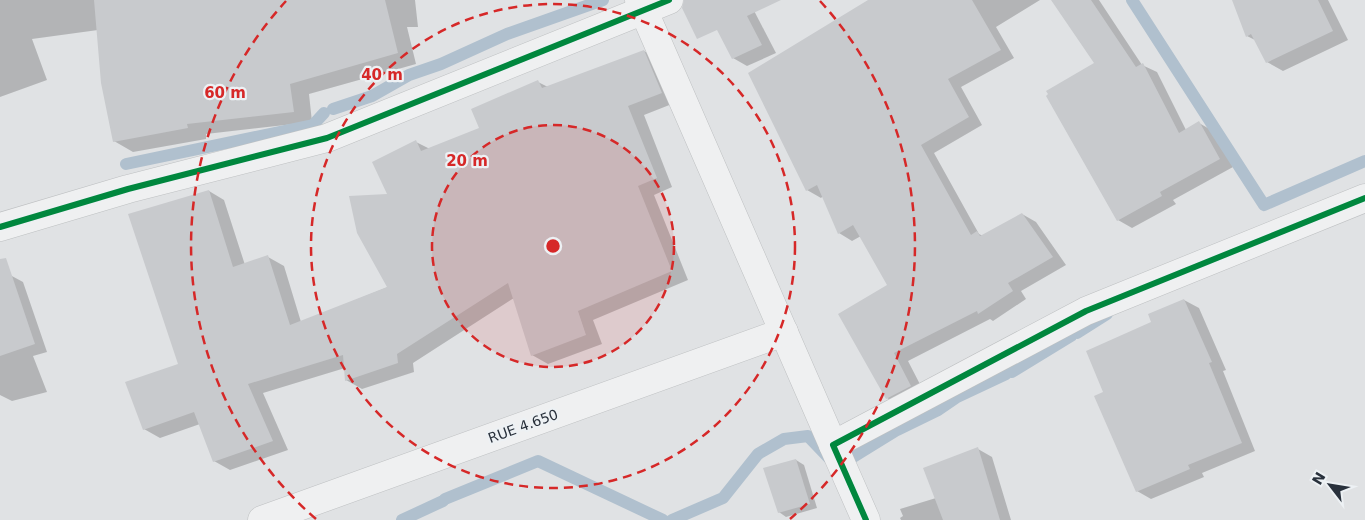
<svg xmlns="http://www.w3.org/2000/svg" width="1365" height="520" font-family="'DejaVu Sans',sans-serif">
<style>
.shadow{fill:#0003}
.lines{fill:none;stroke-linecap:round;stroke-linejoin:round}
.stream{stroke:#b0c0ce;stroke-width:12}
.building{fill:#c8cacd}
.street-casing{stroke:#bec0c2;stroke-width:29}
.street{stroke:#eff0f1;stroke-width:28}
.cycleway-casing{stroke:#edf1f4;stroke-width:9}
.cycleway{stroke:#00873e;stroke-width:6}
.ring{fill:none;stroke:#d62828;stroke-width:2.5;stroke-dasharray:9 6}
.labels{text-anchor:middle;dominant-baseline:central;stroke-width:4.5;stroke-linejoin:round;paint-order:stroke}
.street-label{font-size:14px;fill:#29313c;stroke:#edf1f4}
.centre{fill:#d62828;stroke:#edf1f4;stroke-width:2.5}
.ring-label{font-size:15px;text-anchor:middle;font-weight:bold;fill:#d62828;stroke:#edf1f4;stroke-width:4.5;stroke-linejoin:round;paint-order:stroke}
</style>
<rect width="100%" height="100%" fill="#e0e2e4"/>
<g class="shadow">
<path d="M0,0h415l3,27h-11l9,37 -107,30 3,28 -106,12v5l-73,13 -19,-11 -16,-111 -66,9 15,41 -47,17z"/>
<path d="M720,0l29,1 27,52 -29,13 -14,-8z"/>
<path d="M871,0h169l-44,27 18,31 -53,29 21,38 -48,28 45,81 4,2 39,-22 14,8 30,43 -45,26 5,8 -33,22 -3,-2 -82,42 17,33 -24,12 -14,-8 2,-113 -28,-49 -9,5 -13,-8 -16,-37 -2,2 -14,-8z"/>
<path d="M1053,0h46l43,65 15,7 29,58 13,-7 14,8 20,36 -60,33 3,4 -44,24 -14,-8 -22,-156z"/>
<path d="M1233,0h95l20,40 -65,31 -16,-9 -10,-21 -10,-5z"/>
<path d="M644,51l15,9 18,42 -33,13 28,72 -18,8 34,85 -95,40 9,24 -54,20 -16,-9 -18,-57 -101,65 1,9 -52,17 -16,-9 -1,-12 -82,25 25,57 -58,20 -16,-9 -14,-37 -40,14 -16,-9 35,-64 30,-174 15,9 21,65 23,-8 16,9 17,56 87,-35 1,-92 27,-53 14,7 51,-20 57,-47 10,5z"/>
<path d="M10,275l13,7 24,70 -14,4 14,36 -35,9 -12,-6v-117z"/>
<path d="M1184,300l15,8 27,62 -3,1 32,80 -53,22 2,4 -53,22 -14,-8 -33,-98 49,-70z"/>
<path d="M978,449l14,8 19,63h-110l-1,-2 3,-2 -3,-7 36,-11z"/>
<path d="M796,460l8,5 13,43 -31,9 -7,-5z"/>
</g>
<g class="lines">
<g class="stream">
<path d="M1132,0l132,205 101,-44"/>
<path d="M333,109l39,-13 37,-21 32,-11 66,-30 96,-34"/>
<path d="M126,164l187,-39 11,-12"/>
<path d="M1077,333l30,-19"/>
<path d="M1012,372l59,-36"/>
<path d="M850,459l47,-29 41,-20 19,-13 49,-23"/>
<path d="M445,499l93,-38 125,59"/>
<path d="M402,520l41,-19"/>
<path d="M672,520l51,-22 35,-44 26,-15 24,-3 22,23"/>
</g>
</g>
<g class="building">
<path d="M94,0h291l13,53 -108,31 4,28 -107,12 1,4 -75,14 -12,-59z"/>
<path d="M684,0h97l-34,16 15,29 -30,14 -15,-29 -20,9 -15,-31z"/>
<path d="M868,0h104l29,50 -53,29 21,38 -48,28 50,90 6,-4 3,5 42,-23 31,44 -45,26 5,8 -35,23 -1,-3 -83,42 17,33 -25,13 -48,-85 49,-29 -34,-60 -15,9 -21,-49 -11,6 -58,-118z"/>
<path d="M1051,0h40l45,67 7,-4 36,70 20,-12 21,38 -60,33 2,4 -45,25 -71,-125 2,-2 -2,-3 48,-28z"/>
<path d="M1232,0h86l15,31 -67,32 -15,-29 -5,3z"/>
<path d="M644,50l18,43 -34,13 29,72 -19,8 34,85 -94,40 8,24 -55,21 -23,-73 -111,71 1,9 -53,18 -2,-26 -95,29 25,57 -60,21 -19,-50 -51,18 -18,-48 53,-18 -50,-150 81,-24 24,77 35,-12 22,70 97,-38 -30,-54 -8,-37 38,-2 -15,-32 44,-22 5,11 58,-23 -8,-19 67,-29 4,8z"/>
<path d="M6,258l29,86 -35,12v-97z"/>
<path d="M1184,299l28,63 -3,1 33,80 -54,22 2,4 -54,23 -42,-96 9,-4 -17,-41 65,-29 -3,-8z"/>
<path d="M978,447l22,73h-57l-20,-52z"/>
<path d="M796,459l14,45 -32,9 -15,-45z"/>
</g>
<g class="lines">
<defs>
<g id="street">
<path d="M639,0l194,445"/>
<path d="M0,227l128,-38 199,-51 342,-138"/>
<path d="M262,520l522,-188"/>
<path d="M866,520l-33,-75 253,-134 279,-113"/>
</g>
</defs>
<use href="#street" class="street-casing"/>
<use href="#street" class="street"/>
<defs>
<g id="cycleway">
<path d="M0,227l128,-38 199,-51 342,-138"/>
<path d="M866,520l-33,-75 253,-134 279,-113"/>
</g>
</defs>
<use href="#cycleway" class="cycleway-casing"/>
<use href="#cycleway" class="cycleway"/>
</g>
<circle cx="553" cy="246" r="121" fill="#d62828" fill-opacity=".12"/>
<g class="ring">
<circle cx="553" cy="246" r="121"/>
<circle cx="553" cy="246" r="242"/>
<path d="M316 519A362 362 0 0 1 286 1M820 1A362 362 0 0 1 790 519"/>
</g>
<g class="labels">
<g class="street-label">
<text transform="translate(523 426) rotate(-20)">RUE 4.650</text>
</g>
</g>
<circle cx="553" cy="246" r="8" class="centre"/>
<g class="ring-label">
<text x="382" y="80">40 m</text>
<text x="225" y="98">60 m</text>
<text x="467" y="166">20 m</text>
</g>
<g transform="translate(1330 485) rotate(301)" stroke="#edf1f4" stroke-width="4" paint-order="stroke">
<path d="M0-4L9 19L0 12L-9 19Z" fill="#29313c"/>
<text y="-8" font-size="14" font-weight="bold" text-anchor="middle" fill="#29313c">N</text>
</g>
</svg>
